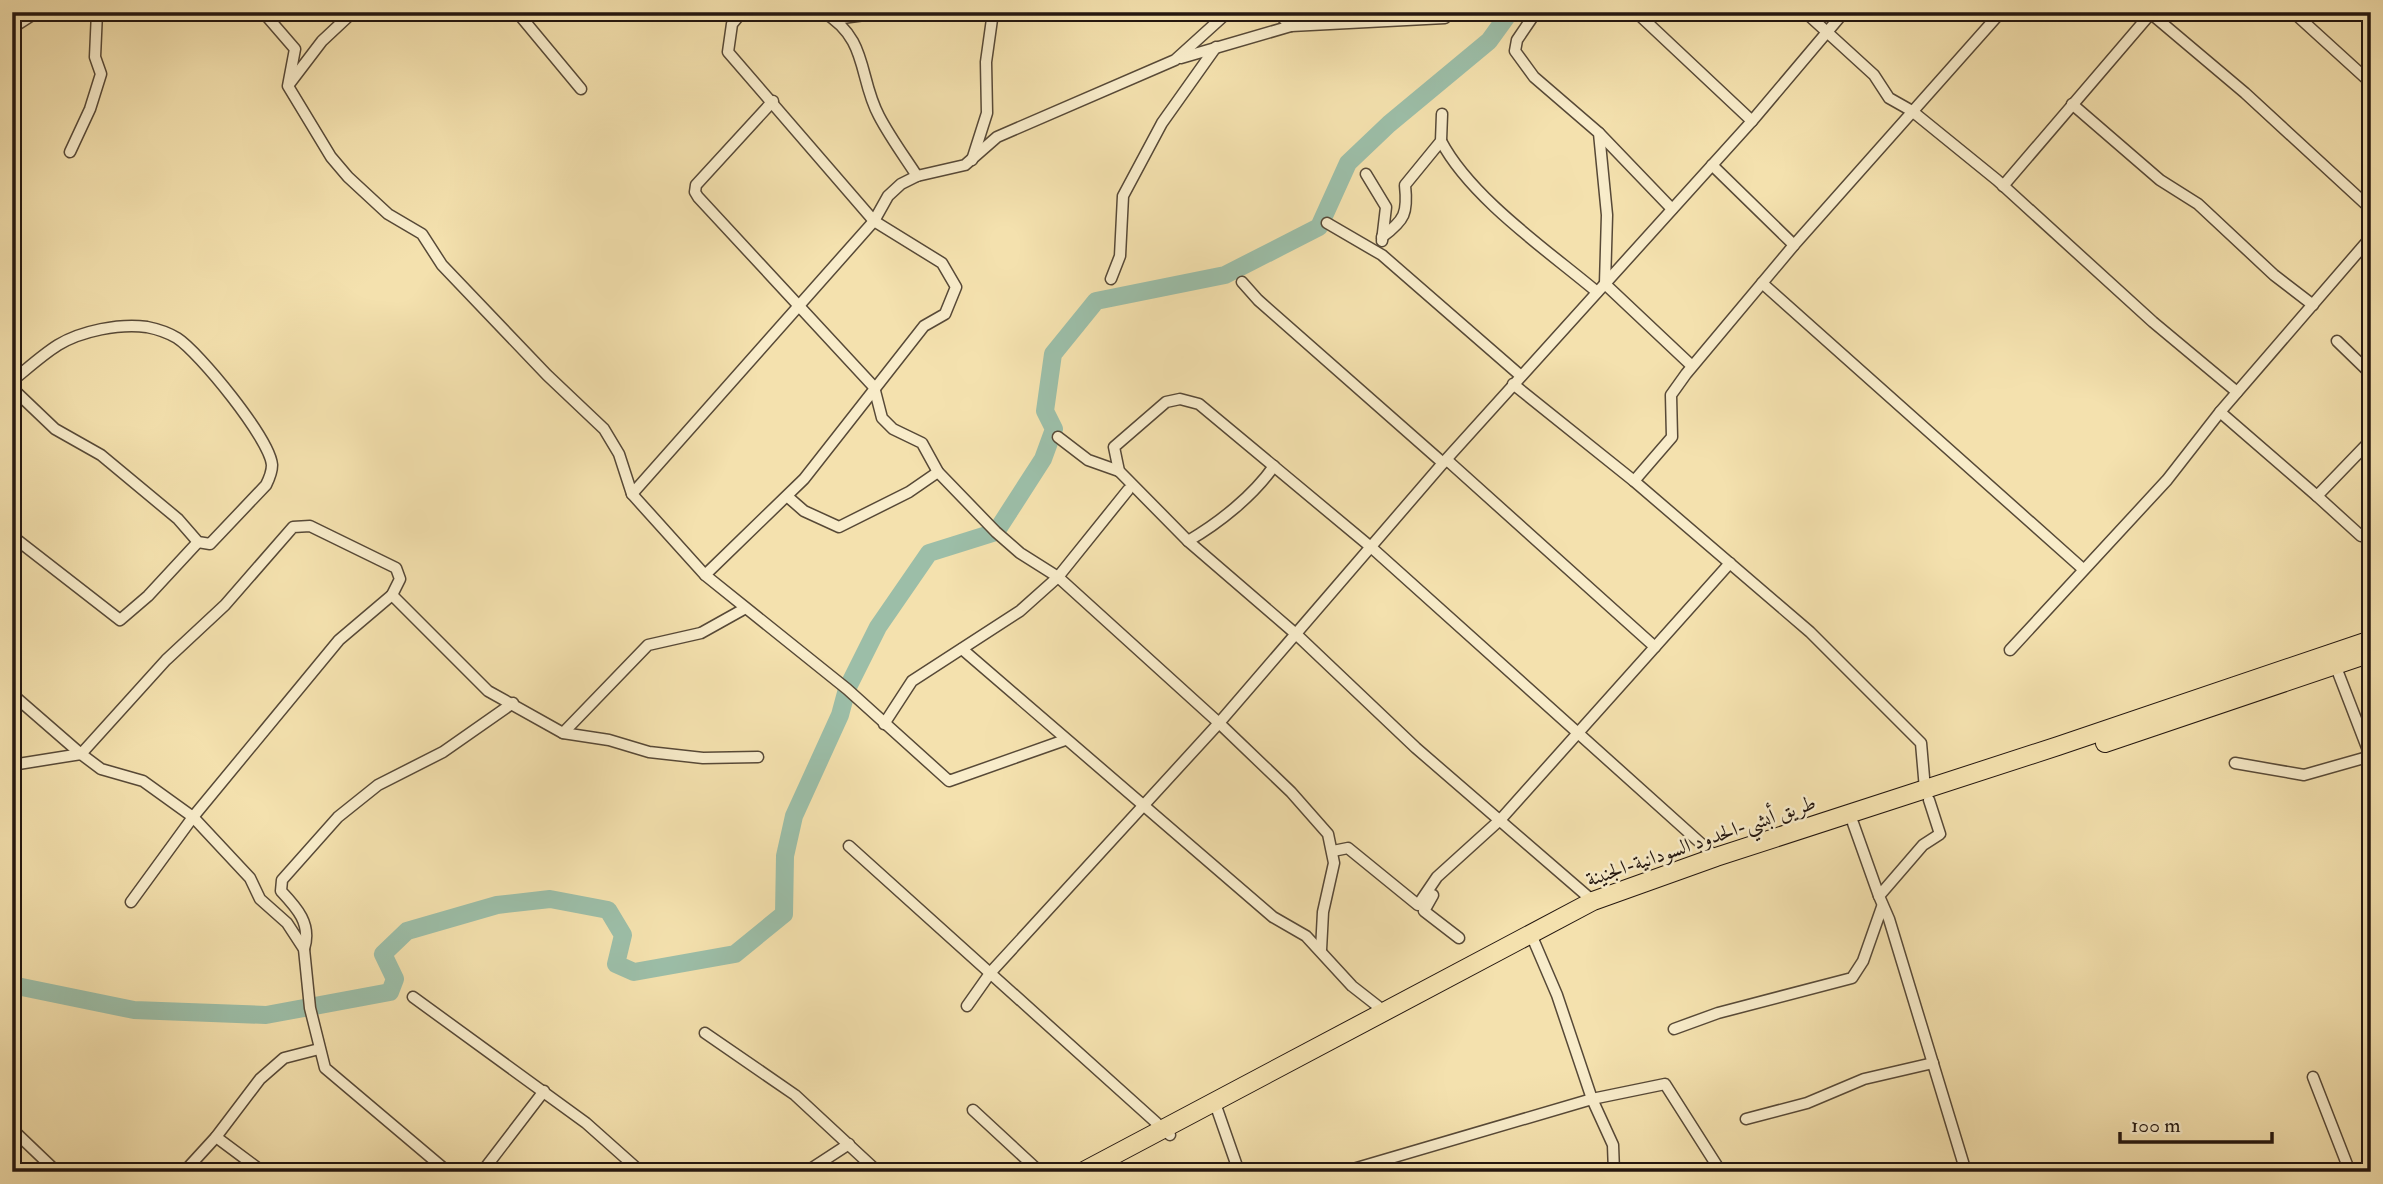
<svg xmlns="http://www.w3.org/2000/svg" width="2383" height="1184" font-family="'IM FELL Double Pica',Amiri,serif">
<style>
.lines{fill:none;stroke-linecap:round;stroke-linejoin:round}
.river{stroke:#9cbea8;stroke-width:18}
.minor-casing{stroke:#574937;stroke-width:13}
.trunk-casing{stroke:#23160f;stroke-width:20}
.minor{stroke:#f8ecca;stroke-width:10}
.trunk{stroke:#f4e1ae;stroke-width:18}
.labels{text-anchor:middle;dominant-baseline:central;stroke-width:5;stroke-linejoin:round;paint-order:stroke}
.street-label{font-size:21px;fill:#23160f;stroke:#f8ecca}
</style>
<rect width="100%" height="100%" fill="#f4e1ae"/>
<filter id="stains"><feTurbulence type="fractalNoise" baseFrequency=".00286" numOctaves="4"/><feColorMatrix values="0 0 0 0 .2 0 0 0 0 .09 0 0 0 0 .02 0 0 0 .5 -.17"/></filter>
<radialGradient id="worn" r=".72"><stop offset=".6" stop-color="#630" stop-opacity="0"/><stop offset="1" stop-color="#630" stop-opacity=".3"/></radialGradient>
<g class="lines">
<path class="river" d="M12,985l122,25 132,5 124,-23 5,-13 -12,-25 24,-23 90,-26 53,-6 58,11 15,25 -7,29 18,8 101,-18 49,-40 1,-58 9,-40 46,-101 7,-26 31,-62 51,-74 67,-21 47,-73 11,-30 -9,-18 8,-57 43,-53 129,-26 94,-48 29,-64 41,-39 100,-83 21,-29"/>
<defs>
<g id="minor">
<path d="M263,12l32,37 -7,37 43,71 17,20 40,37 34,20 20,31 105,110 57,54 15,25 13,40 73,81 142,114 102,92 116,-41"/>
<path d="M517,12l64,77"/>
<path d="M823,12c46,27 35,65 56,104 11,21 25,40 38,60"/>
<path d="M1277,12l14,14 154,-8"/>
<path d="M1536,12l-19,28 -2,11 19,26 65,56 8,82 -2,69 87,82"/>
<path d="M1636,12l116,109"/>
<path d="M1805,12l69,63 15,23 23,13 85,69 156,142 84,70"/>
<path d="M2149,12l96,81 126,116"/>
<path d="M2293,12l78,71"/>
<path d="M835,19l52,-7"/>
<path d="M12,28l25,-16"/>
<path d="M1181,58l110,-32"/>
<path d="M290,83l32,-42 31,-29"/>
<path d="M773,101l-77,84 -1,7 3,5 176,190 8,31 11,11 29,14 16,29 58,60 24,21 38,24 161,146 72,69 37,42 6,29 -11,49 -2,38"/>
<path d="M2072,104l88,76 38,24 76,71 39,30"/>
<path d="M1599,133l73,76"/>
<path d="M1441,141c30,57 106,109 156,151"/>
<path d="M70,152l20,-43 11,-35 -6,-17 2,-45"/>
<path d="M972,160l15,-47 -1,-51 7,-50"/>
<path d="M1712,165l82,80"/>
<path d="M1366,174l20,33 -4,34"/>
<path d="M2003,186l149,-174"/>
<path d="M1327,223l55,32 139,121"/>
<path d="M1382,237c23,-17 26,-24 23,-52l36,-44 1,-27"/>
<path d="M1111,279l9,-23 3,-60 39,-73 54,-76"/>
<path d="M1242,282l16,18 185,163"/>
<path d="M1762,283l321,286"/>
<path d="M2337,341l34,33"/>
<path d="M12,381c15,-12 30,-26 46,-36 23,-14 62,-22 89,-18 10,2 20,5 30,11 22,14 93,101 95,127 0,6 -3,14 -6,20l-56,59 -12,-2 -20,-23 -77,-64 -46,-26 -43,-41"/>
<path d="M1513,384l121,97 176,151 111,111 4,46"/>
<path d="M2220,412l97,84 54,-56"/>
<path d="M1058,437l30,23 31,11"/>
<path d="M1447,460l208,187"/>
<path d="M1634,481l38,-44 -1,-42 15,-21 108,-129 207,-233"/>
<path d="M632,494l242,-273 14,-25 13,-12 16,-8 48,-11 32,-28 178,-77 53,-48"/>
<path d="M2317,496l44,40 10,-5"/>
<path d="M788,497l16,14 35,16 70,-35 29,-20"/>
<path d="M12,536l108,84 28,-24 50,-54"/>
<path d="M1188,541c31,-18 65,-45 86,-75"/>
<path d="M705,575l99,-96 120,-153 21,-12 11,-27 -14,-24 -68,-42 -146,-169 4,-28 10,-12"/>
<path d="M962,649l311,268 33,19 46,50 32,25"/>
<path d="M2010,650l157,-170 53,-68 151,-175"/>
<path d="M2334,662l37,96"/>
<path d="M12,694l69,60 85,-94 59,-55 68,-78 17,-1 86,42 4,11 -8,16"/>
<path d="M884,724l28,-43 108,-70 38,-34 70,-87"/>
<path d="M563,733l85,-88 53,-12 43,-24"/>
<path d="M2235,763l69,12 67,-19"/>
<path d="M12,765l69,-11 20,15 42,12 50,36 57,61 10,21 27,24 17,26 6,59 15,60 123,104"/>
<path d="M1929,800l11,34 -17,11 -44,51 10,23 77,253"/>
<path d="M1853,823l26,73"/>
<path d="M849,846l321,289"/>
<path d="M1333,851l15,-3 70,57 19,-28 64,-58 229,-256"/>
<path d="M1433,895l-9,16 35,27"/>
<path d="M1593,901l-177,-153 -119,-113 -109,-94 -69,-70 -5,-24 52,-45 14,-3 19,5 173,144 344,309"/>
<path d="M131,902l62,-85 146,-177 53,-45 96,96 75,42 46,7 40,12 54,6 55,-1"/>
<path d="M1530,932l27,63 35,104 21,46 1,27"/>
<path d="M304,949c8,-25 -7,-41 -23,-58l1,-11 56,-63 40,-32 65,-33 70,-49"/>
<path d="M413,997l173,126 55,49"/>
<path d="M967,1006l24,-34 228,-249 224,-260 309,-342 92,-109"/>
<path d="M1674,1029l44,-16 134,-35 11,-17 19,-54"/>
<path d="M705,1033l90,62 83,77"/>
<path d="M2313,1077l37,95"/>
<path d="M1217,1109l22,63"/>
<path d="M973,1110l67,62"/>
<path d="M1746,1119l61,-16 57,-24 69,-16"/>
<path d="M12,1129l45,43"/>
<path d="M216,1137l44,-58 24,-21 35,-9"/>
<path d="M1106,1171l1,1"/>
<path d="M184,1172l32,-35 47,35"/>
<path d="M482,1172l62,-81"/>
<path d="M806,1172l43,-28"/>
<path d="M1343,1172l249,-73 73,-15 56,88"/>
</g>
<g id="trunk">
<path d="M2105,743l266,-90"/>
<path d="M1082,1172l511,-271 123,-44 342,-111 313,-106"/>
</g>
</defs>
<use href="#minor" class="minor-casing"/>
<use href="#trunk" class="trunk-casing"/>
<use href="#minor" class="minor"/>
<use href="#trunk" class="trunk"/>
</g>
<g class="labels">
<g class="street-label">
<text transform="translate(1701 841) rotate(-19)">طريق أبشي-الحدود السودانية-الجنينة</text>
</g>
</g>
<rect width="2383" height="1184" fill="none" stroke="#f4e1ae" stroke-width="42"/>
<rect x="14" y="14" width="2355" height="1156" fill="none" stroke="#23160f" stroke-width="3.5"/>
<rect x="21" y="21" width="2341" height="1142" fill="none" stroke="#23160f" stroke-width="2"/>
<path d="M2120 1132v10h152v-10" fill="none" stroke="#23160f" stroke-width="3.5"/>
<text x="2131" y="1132" font-size="21" fill="#23160f" stroke="#f8ecca" stroke-width="5" paint-order="stroke">100 m</text>
<rect width="100%" height="100%" filter="url(#stains)"/>
<rect width="100%" height="100%" fill="url(#worn)"/>
</svg>
